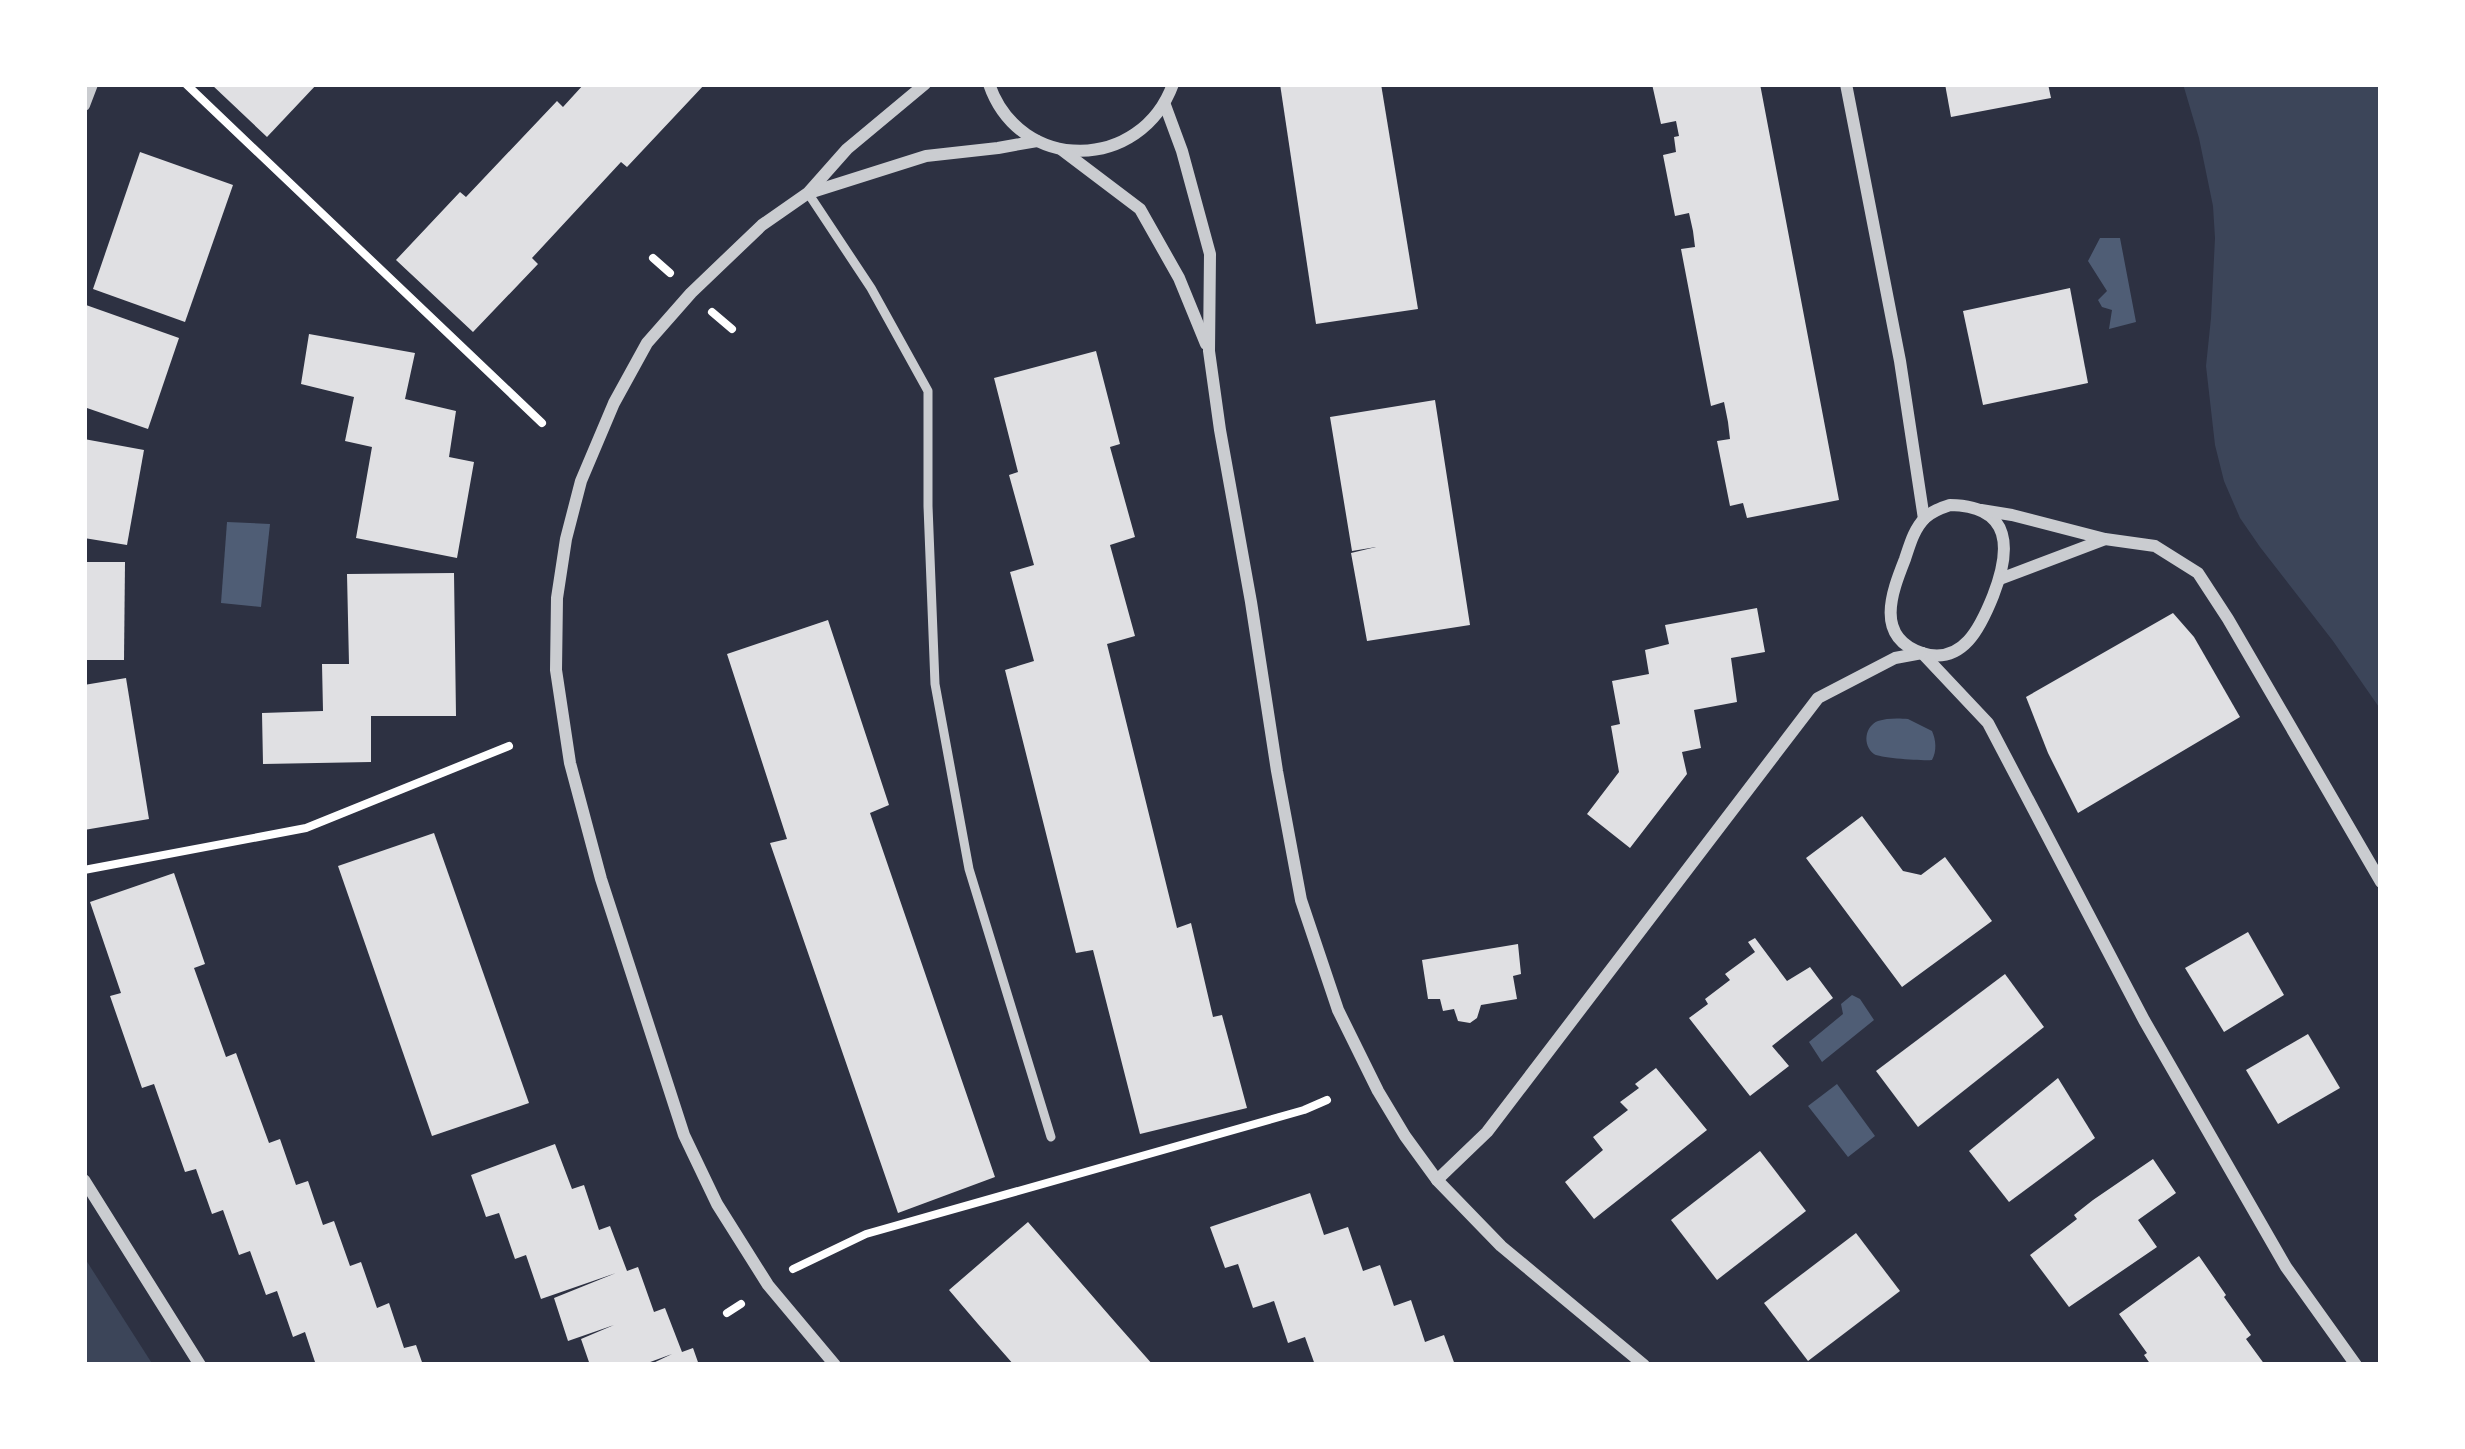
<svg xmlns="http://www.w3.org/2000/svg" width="2465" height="1449" font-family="Inter,sans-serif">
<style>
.green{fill:#3c4559}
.water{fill:#4f5d75}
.building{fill:#e0e0e3}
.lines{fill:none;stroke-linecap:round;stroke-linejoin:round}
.path{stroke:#fff;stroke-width:8}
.service{stroke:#caccd0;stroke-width:9}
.minor{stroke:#caccd0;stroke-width:12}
</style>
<rect width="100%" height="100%" fill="#2d3142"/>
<g class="green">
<path d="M2183,84h198v626l-48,-69 -73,-94 -20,-29 -16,-37 -9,-36 -9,-79 5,-48 4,-80 -2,-32 -14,-68z"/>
<path d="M84,1257l69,108h-69z"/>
</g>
<g class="water">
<path d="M2100,238h20l16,84 -27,7 3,-19 -10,-3 -4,-7 9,-9 -19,-30z"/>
<path d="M227,522l43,2 -9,83 -40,-4z"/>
<path d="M1908,719l24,12c4,9 5,20 0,29 -8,1 -53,-2 -58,-6 -12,-9 -9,-28 4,-33 8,-3 21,-3 30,-2z"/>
<path d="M1852,995l8,4 14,21 -52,42 -13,-20 34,-28 -2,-10z"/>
<path d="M1837,1084l38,52 -27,21 -40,-51z"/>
</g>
<g class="building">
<path d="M211,84h106l-50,53z"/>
<path d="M584,84h121l-78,83 -6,-5 -89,96 6,6 -65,68 -77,-72 64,-68 6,5 91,-96 6,6z"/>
<path d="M1280,84h101l37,225 -102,15z"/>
<path d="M1652,84h108l79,416 -92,18 -4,-15 -13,3 -13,-65 13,-2 -2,-17 -4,-20 -13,4 -30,-157 14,-2 -2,-16 -4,-18 -14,3 -12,-61 13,-3 -2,-15 5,-1 -3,-15 -15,3z"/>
<path d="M1945,84h103l3,14 -100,19z"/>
<path d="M140,152l93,33 -48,137 -92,-33z"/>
<path d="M2070,288l18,95 -105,22 -20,-94z"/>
<path d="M86,305l93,33 -31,91 -64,-22z"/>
<path d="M309,334l106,19 -10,46 51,12 -7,46 25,5 -17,96 -101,-20 16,-91 -27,-6 9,-44 -53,-13z"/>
<path d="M1096,351l24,93 -10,3 25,90 -25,8 25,91 -28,8 70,284 14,-5 22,94 9,-2 25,93 -107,26 -47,-184 -17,3 -71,-283 29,-9 -24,-89 24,-7 -25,-90 9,-3 -24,-94z"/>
<path d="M1435,400l35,225 -103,16 -16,-88 25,-6 -24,4 -22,-134z"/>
<path d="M84,439l60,11 -17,95 -43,-7z"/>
<path d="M84,562h41l-1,98h-40z"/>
<path d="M454,573l2,143h-85v46l-108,2 -1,-51 61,-2 -1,-47h27l-2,-90z"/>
<path d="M1757,608l8,44 -34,6 6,44 -43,8 7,38 -19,4 5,22 -57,74 -43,-34 32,-42 -8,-46 9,-2 -8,-43 37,-7 -4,-24 24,-6 -4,-19z"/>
<path d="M2173,613l21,24 46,80 -162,96 -30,-60 -22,-56z"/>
<path d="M828,620l61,185 -19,8 125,364 -97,36 -128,-370 17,-4 -60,-185z"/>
<path d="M126,678l23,141 -65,11v-145z"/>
<path d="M1862,816l41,55 18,4 24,-18 47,64 -90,66 -96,-129z"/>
<path d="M434,833l95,270 -97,33 -94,-270z"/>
<path d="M174,873l31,91 -11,4 32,89 10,-4 33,90 11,-4 16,46 12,-4 15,44 11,-4 16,45 11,-4 16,46 12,-5 15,45 12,-3 7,20h-107l-11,-33 -12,5 -16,-46 -11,4 -16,-44 -11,4 -16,-45 -11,4 -16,-45 -11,3 -31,-88 -12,4 -32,-92 11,-3 -31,-91z"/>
<path d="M2248,932l36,63 -60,37 -39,-64z"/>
<path d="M1755,938l32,43 23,-14 23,31 -61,48 17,20 -39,30 -61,-78 19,-14 -3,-5 25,-19 -5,-6 30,-22 -7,-10z"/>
<path d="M1518,944l3,30 -8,2 4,23 -36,6 -4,13 -7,5 -12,-2 -4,-12 -11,2 -3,-12h-12l-6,-39z"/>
<path d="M2005,974l39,53 -126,100 -42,-56z"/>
<path d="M2308,1034l32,54 -62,36 -32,-54z"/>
<path d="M1656,1068l51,62 -113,89 -29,-37 38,-32 -10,-13 35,-27 -8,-8 19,-14 -4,-4z"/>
<path d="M2058,1078l37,60 -86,64 -40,-51z"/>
<path d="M555,1144l17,45 12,-4 15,45 11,-4 17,45 11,-4 16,45 11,-4 17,44 11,-4 6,17h-50l23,-11 -30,11h-52l-9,-26 33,-14 -46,16 -14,-43 62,-25 -75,26 -15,-44 -11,4 -16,-46 -13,4 -15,-42z"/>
<path d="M1760,1151l46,60 -89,69 -46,-60z"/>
<path d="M2153,1159l23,34 -38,27 19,27 -88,60 -39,-52 47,-36 -3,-4 19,-15z"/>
<path d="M1310,1193l14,42 24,-8 15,44 17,-6 14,41 17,-6 14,42 19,-7 11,30h-140l-10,-28 -17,6 -14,-42 -21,7 -15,-44 -13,4 -15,-41z"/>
<path d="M1028,1222l87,100 38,43h-139l-36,-41 -29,-34z"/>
<path d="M1856,1233l44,58 -92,70 -44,-58z"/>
<path d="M2199,1256l27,39 -2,2 27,38 -5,4 19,26h-114l-7,-10 3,-2 -28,-39z"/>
</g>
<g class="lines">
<g class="path">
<path d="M186,84l356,339"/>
<path d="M653,258l17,15"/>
<path d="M712,312l20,17"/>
<path d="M84,870l222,-42 203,-82"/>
<path d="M793,1269l73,-35 438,-124 23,-10"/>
<path d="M727,1313l14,-9"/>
</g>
<path class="service" d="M808,193l63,95 57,103v115l7,178 34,185 82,268"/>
<g class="minor">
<path d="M989,84c31,90 152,88 184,0"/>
<path d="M1846,84l54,277 24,158"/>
<path d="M84,105l8,-21"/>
<path d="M1165,105l17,46 28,103 -1,97 11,79 31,172 26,169 24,129 37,110 40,81 27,45 32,44 64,66 143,119"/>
<path d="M1062,150l78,59 39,69 27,66"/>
<path d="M809,193l117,-37 72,-8 39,-7"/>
<path d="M1950,505c63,1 61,45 43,91 -12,30 -30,70 -71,57 -48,-16 -30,-61 -17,-94 5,-15 9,-30 20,-41 7,-7 16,-10 25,-13z"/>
<path d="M1981,510l31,5 93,24 50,7 43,27 30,46 153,263"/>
<path d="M2000,579l103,-39"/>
<path d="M1922,653l66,70 156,297 142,247 70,98"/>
<path d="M84,1180l116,185"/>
<path d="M1437,1180l50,-48 331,-434 77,-40 27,-5"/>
<path d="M835,1365l-67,-80 -51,-81 -33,-69 -83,-256 -31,-116 -14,-93 1,-72 9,-59 15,-58 33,-78 33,-60 44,-50 71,-68 46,-32 39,-44 78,-65"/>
</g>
</g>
<rect width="2465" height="1449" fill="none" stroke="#ffffff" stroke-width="174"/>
</svg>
